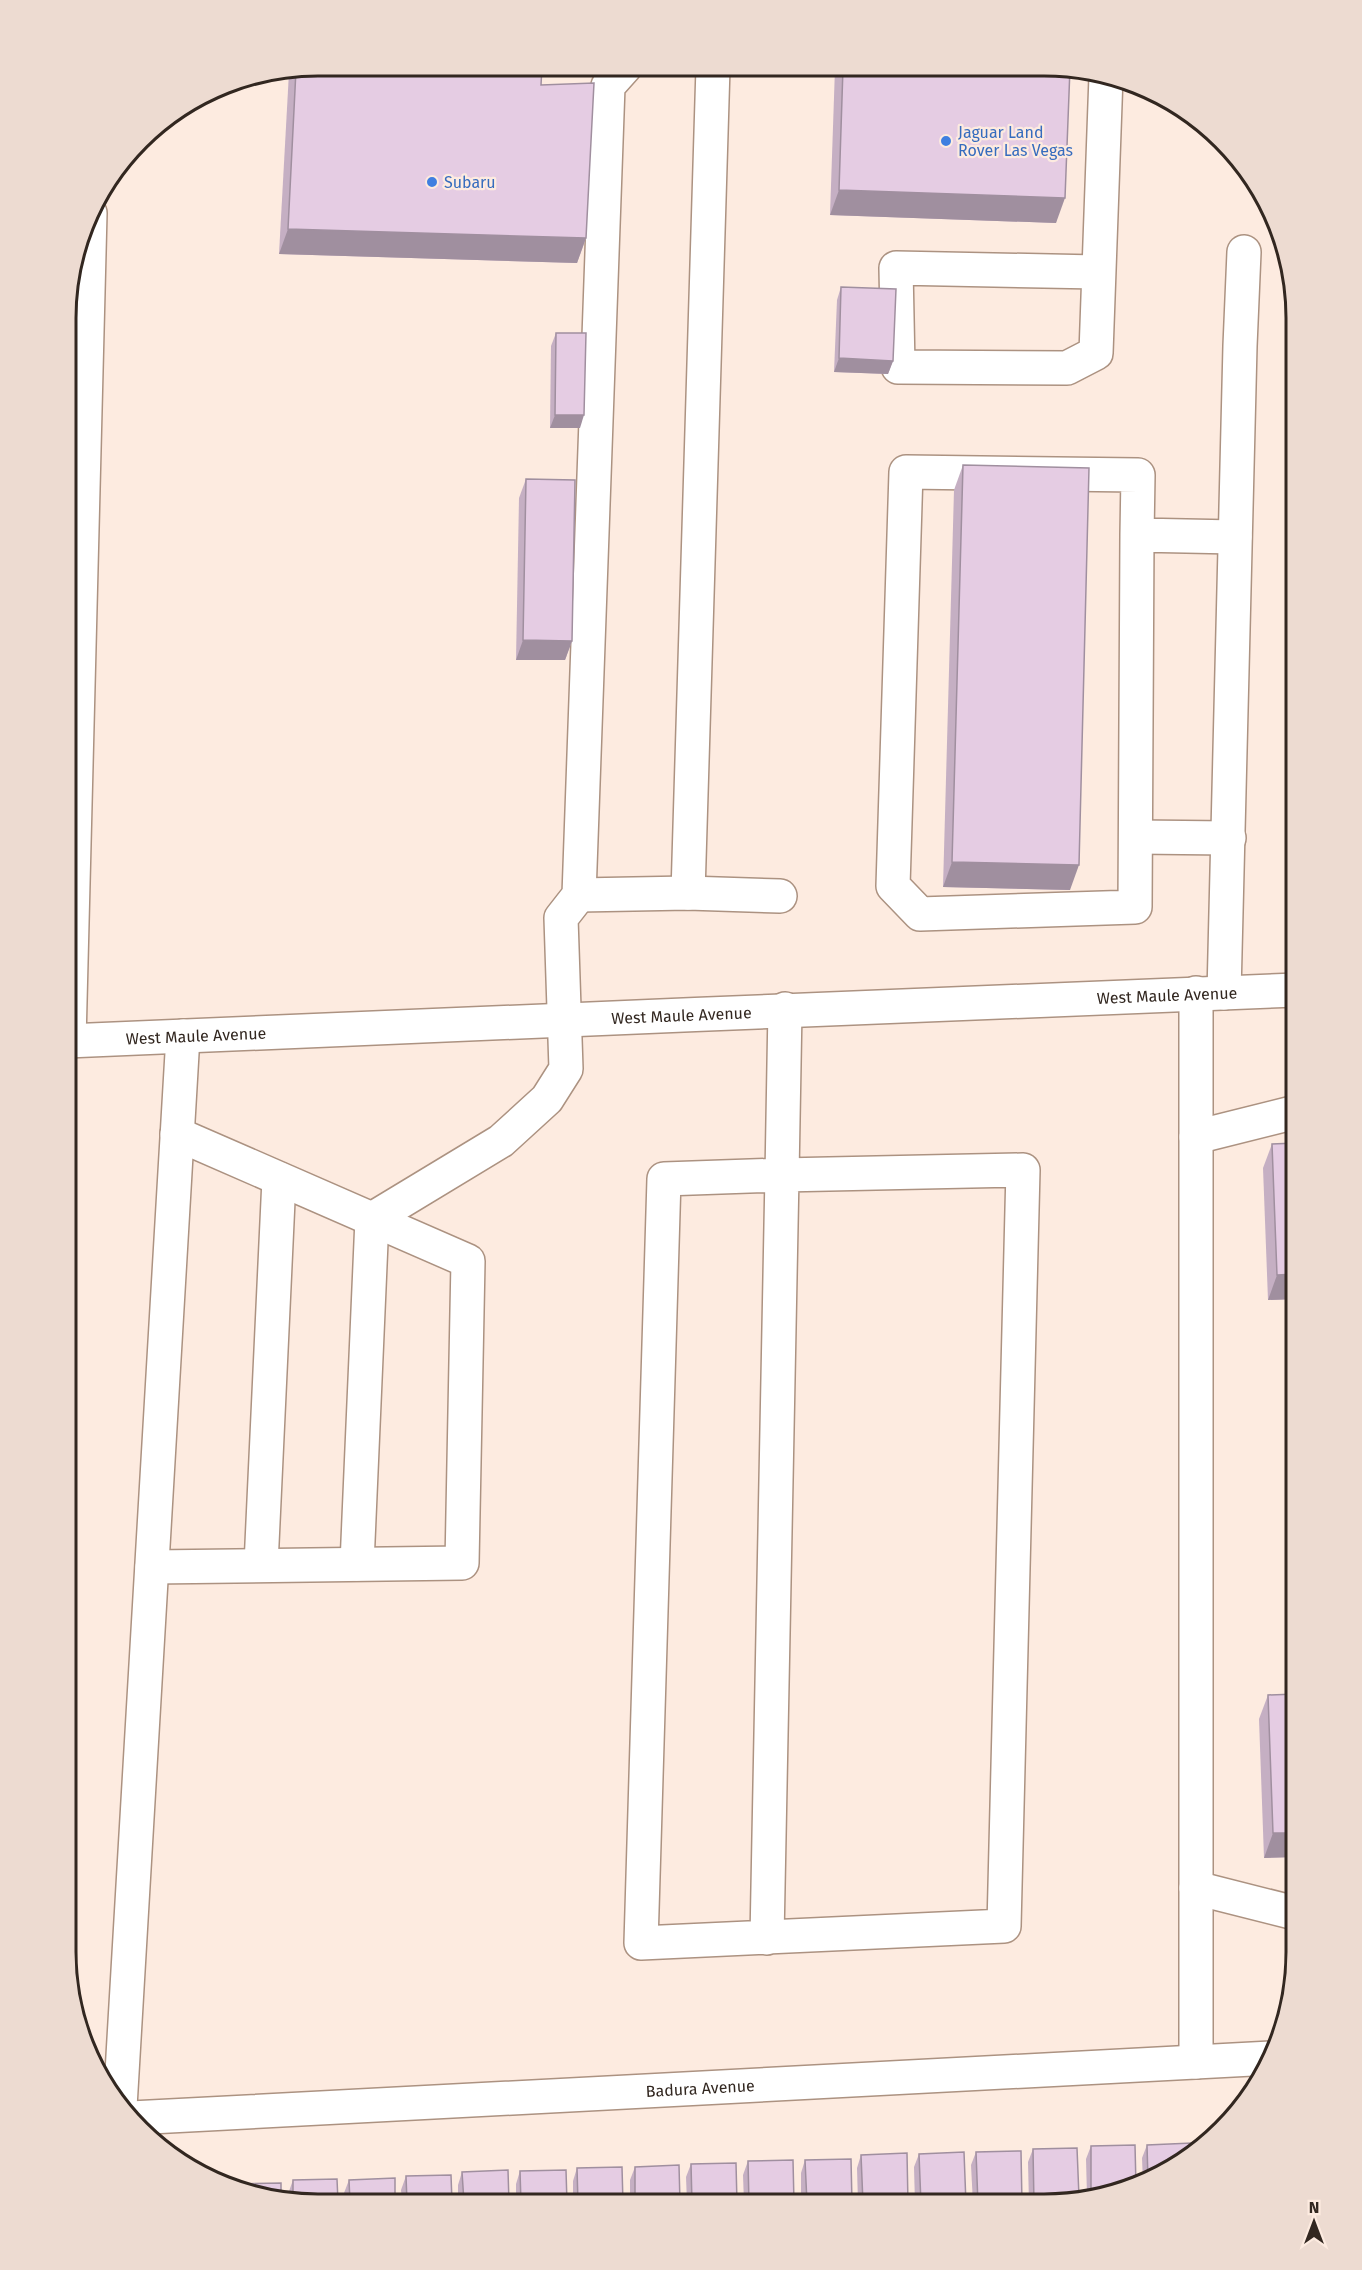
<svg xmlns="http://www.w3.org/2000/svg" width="1362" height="2270" font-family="'Fira Sans',sans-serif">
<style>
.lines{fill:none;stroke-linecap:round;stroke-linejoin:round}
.minor-casing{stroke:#ac9281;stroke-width:36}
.major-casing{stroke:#ac9281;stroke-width:36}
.minor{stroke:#fff;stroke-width:33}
.major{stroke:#fff;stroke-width:33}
.wall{fill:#c5afc3}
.shaded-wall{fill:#a08f9f}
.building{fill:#e5cce3;stroke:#a08f9f;stroke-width:1.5}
.shop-dot{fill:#3f7fe0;stroke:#fdebe0;stroke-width:2}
.labels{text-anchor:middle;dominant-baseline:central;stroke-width:4.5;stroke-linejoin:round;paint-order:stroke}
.shop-label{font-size:16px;fill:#366cbe;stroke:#fdebe0;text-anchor:start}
.street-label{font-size:16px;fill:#322720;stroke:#fdebe0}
.rim{fill:none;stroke:#322720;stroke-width:3}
</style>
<rect width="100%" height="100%" fill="#fdebe0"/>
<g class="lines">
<defs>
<g id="minor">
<path d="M1098,272l-202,-4 2,99 169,1 29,-15 10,-277"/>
<path d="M1137,535l-2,372 -215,7 -27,-28 13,-414 232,3 -1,60 98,2"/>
<path d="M1137,837l92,1"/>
<path d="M688,893l25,-826"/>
<path d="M579,895l109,-2 92,3"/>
<path d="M1196,993v1069"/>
<path d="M1224,993l16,-647 4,-94"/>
<path id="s1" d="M67,1041c410,-17 819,-35 1229,-51"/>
<path d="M69,1041l21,-828"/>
<path d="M1196,1137l100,-25"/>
<path d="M357,1564l15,-345 129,-78 46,-42 19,-30 -5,-151 18,-23 29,-809 17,-19"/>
<path d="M261,1565l18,-386"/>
<path d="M152,1567l310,-4 6,-302 -291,-127"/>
<path d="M1196,1888l99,25"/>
<path d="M767,1938l15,-763 -118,4 -23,764 363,-17 19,-756 -241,5 3,-166"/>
<path d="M120,2107l63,-1071"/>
</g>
<g id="major">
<path id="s2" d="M131,2118l1140,-60"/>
</g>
</defs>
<use href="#minor" class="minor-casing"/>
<use href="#major" class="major-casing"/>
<use href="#minor" class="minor"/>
<use href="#major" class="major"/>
</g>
<g class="wall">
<path d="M318,66l223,19 45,153 -9,25 -298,-9 10,-182z"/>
<path d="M835,68h235l-14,155 -226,-8z"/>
<path d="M841,287l52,74 -5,13 -54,-2 3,-72z"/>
<path d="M556,333l24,95h-30l1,-82z"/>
<path d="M963,465l107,425 -127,-3 11,-397z"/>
<path d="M526,479l46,162 -7,19h-49l3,-162z"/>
<path d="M1296,1143v156l-28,1 -5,-132 9,-24z"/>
<path d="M1296,1694l-1,163 -31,1 -5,-139 9,-24z"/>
<path d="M1147,2145l46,10 -50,28 -1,-25z"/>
<path d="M1091,2146l45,40 -49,10 -1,-37z"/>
<path d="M1033,2149l11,55h-15l-1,-42z"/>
<path d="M976,2152l46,52h-49l-2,-39z"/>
<path d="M919,2154l47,50h-51l-1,-37z"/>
<path d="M861,2155l47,49 -50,-1 -1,-35z"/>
<path d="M805,2160l47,43h-51v-30z"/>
<path d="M748,2161l46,42h-50l-1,-28z"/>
<path d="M691,2164l46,39h-50l-1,-26z"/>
<path d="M635,2167l45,36h-50v-23z"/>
<path d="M577,2168l46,35h-50v-22z"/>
<path d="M520,2171l47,32h-51v-19z"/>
<path d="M462,2172l47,31 -51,-1v-17z"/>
<path d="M406,2176l46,26h-50l-1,-12z"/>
<path d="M293,2180l45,22h-50v-8z"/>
<path d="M349,2180l46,22h-50l-1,-9z"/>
</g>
<g class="shaded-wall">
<path d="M839,190l226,8 -9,25 -226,-8z"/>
<path d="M288,229l298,9 -9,25 -298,-9z"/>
<path d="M839,358l54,3 -5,13 -54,-2z"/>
<path d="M555,415h29l-4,13h-30z"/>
<path d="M523,640l49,1 -7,19h-49z"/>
<path d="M952,862l127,3 -9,25 -127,-3z"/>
<path d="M1296,1274v25l-28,1 9,-25z"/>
<path d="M1273,1833h22v24l-31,1z"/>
</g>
<g class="building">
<path d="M318,66l224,1 -1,18 53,-2 -8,155 -298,-9 8,-159z"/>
<path d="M843,68h227l-5,130 -226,-8z"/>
<path d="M841,287l55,2 -3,72 -54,-3z"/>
<path d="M556,333h30l-2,82h-29z"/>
<path d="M963,465l126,3 -10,397 -127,-3z"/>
<path d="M526,479l49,1 -3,161 -49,-1z"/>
<path d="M1296,1143v131l-19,1 -5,-131z"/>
<path d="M1296,1694l-1,139h-22l-5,-138z"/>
<path d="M1192,2143l1,12 -45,25 -1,-35z"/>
<path d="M1135,2145l1,41 -45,9v-49z"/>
<path d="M1077,2148l2,49 -35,7h-10l-1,-55z"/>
<path d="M1021,2151l1,53h-44l-2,-52z"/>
<path d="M964,2152l2,52h-45l-2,-50z"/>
<path d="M907,2153l1,51 -45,-1 -2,-48z"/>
<path d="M851,2159l1,44h-45l-2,-43z"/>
<path d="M793,2160l1,43h-45l-1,-42z"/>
<path d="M736,2163l1,40h-45l-1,-39z"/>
<path d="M679,2165l1,38h-45v-36z"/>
<path d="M622,2167l1,36h-45l-1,-35z"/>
<path d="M508,2170l1,33 -45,-1 -2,-30z"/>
<path d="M566,2170l1,33h-46l-1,-32z"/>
<path d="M451,2175l1,27h-45l-1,-26z"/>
<path d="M395,2178v24h-45l-1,-22z"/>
<path d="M337,2179l1,23h-45v-22z"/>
<path d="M281,2183v18l-45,-13 -1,-4z"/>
</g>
<g class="shop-dot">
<circle cx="946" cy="141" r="6"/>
<circle cx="432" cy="182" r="6"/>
</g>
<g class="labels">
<g class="shop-label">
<text x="958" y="132">Jaguar Land<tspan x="958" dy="18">Rover Las Vegas</tspan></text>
<text x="444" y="182">Subaru</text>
</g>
<g class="street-label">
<text stroke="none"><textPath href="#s1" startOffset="1101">West Maule Avenue</textPath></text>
<text stroke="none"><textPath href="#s1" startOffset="615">West Maule Avenue</textPath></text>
<text stroke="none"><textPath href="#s1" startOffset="129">West Maule Avenue</textPath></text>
<text stroke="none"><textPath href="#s2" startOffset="570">Badura Avenue</textPath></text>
</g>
</g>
<path d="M0 0H1362V2270H0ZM318 76H1044A242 242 0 0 1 1286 318V1952A242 242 0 0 1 1044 2194H318A242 242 0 0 1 76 1952V318A242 242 0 0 1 318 76Z" fill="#eddbd1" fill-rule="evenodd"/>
<path class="rim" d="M318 76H1044A242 242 0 0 1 1286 318V1952A242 242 0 0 1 1044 2194H318A242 242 0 0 1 76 1952V318A242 242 0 0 1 318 76Z"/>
<g transform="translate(1314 2222)" stroke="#fdebe0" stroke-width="4.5" paint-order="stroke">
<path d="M0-4.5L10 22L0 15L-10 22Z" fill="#322720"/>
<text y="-9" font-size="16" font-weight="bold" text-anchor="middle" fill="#322720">N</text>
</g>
</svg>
